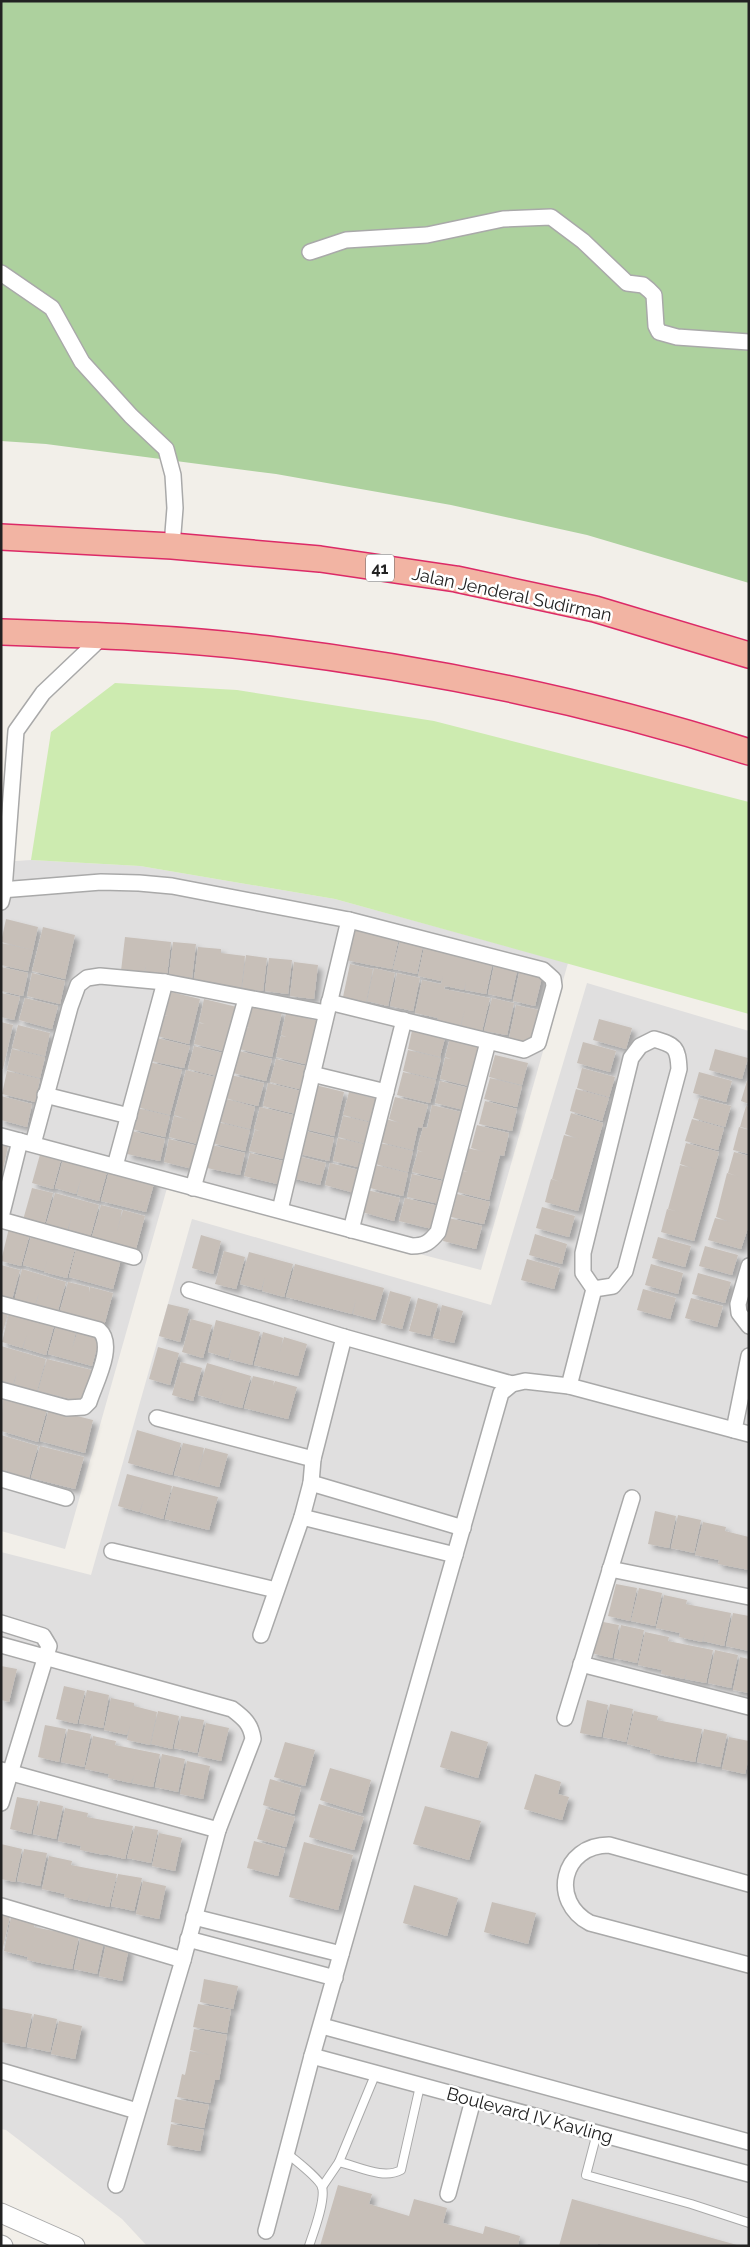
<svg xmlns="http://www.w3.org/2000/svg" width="750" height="2247" font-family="Raleway,sans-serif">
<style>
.residential{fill:#e0dfdf}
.grass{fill:#cdebb0}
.forest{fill:#add19e}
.building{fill:#c7bfb8;filter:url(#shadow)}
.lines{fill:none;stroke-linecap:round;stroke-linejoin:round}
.service-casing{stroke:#a9a9a9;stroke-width:10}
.minor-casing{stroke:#a9a9a9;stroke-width:18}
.tertiary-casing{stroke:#a9a9a9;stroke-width:21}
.trunk-casing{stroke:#dc2a67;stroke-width:28}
.service{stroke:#fff;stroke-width:8}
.minor{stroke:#fff;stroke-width:15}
.tertiary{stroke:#fff;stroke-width:19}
.trunk{stroke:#f2b4a3;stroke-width:25}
.labels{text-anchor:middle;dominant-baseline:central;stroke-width:5;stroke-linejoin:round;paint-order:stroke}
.shield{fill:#fff;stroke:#646464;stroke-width:1}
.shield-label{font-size:16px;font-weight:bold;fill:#222}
.street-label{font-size:18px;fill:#222;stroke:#fff}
</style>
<defs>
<filter id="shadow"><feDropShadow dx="4.5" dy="4.5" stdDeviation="2.5" flood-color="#0004"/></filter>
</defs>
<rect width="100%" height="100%" fill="#f2efe9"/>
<g class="residential">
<path d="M31,860l109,6 195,33 233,64 -87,307 -314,-82 -102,361 -64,-18v-669z"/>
<path d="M587,983l162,48v1215h-602l-25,-27 -116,-89 -5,-1v-577l90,23 101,-356 299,86z"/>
</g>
<path class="grass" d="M115,683l122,7 197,31 315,81v212l-414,-115 -195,-33 -109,-6 20,-128z"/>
<path class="forest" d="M1,1h748v582l-162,-48 -136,-30 -175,-31 -230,-30 -45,-3z"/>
<g class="building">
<path d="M6,919l32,8 -5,23 -32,-8z"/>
<path d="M43,927l32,8 -10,44 -33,-8z"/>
<path d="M354,927l45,10 -7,32 -22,-4 1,-8 -1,8 -24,-5z"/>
<path d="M401,936l23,5 -7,33 -24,-5z"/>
<path d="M125,937l46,5 -4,34 -22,-3 1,-9 -2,9 -23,-2z"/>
<path d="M173,942l23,2 -4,34 -23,-3z"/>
<path d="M1,943l32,7 -5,21 -27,-6z"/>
<path d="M425,943l68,18 -7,33 -21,-4 1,-8 -2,8 -19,-4 -1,3 46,9 -8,33 -21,-5 4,-17 -5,18 -23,-5 1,-4 -23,-5 7,-33 19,4 2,-8 -2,5 -23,-5z"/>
<path d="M198,947l23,2v4l24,3 -4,34 -24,-3 1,-4 -24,-3z"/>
<path d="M246,955l21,3 -4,33 -21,-2z"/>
<path d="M269,958l23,2 -4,34 -23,-3z"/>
<path d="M495,961l23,5 -7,33 -23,-5z"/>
<path d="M294,962l24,3 -4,34 -24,-3z"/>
<path d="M350,964l23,5 -7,33 -23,-5z"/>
<path d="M1,967l27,6 -5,23 -22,-5z"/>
<path d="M374,968l21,5 -7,33 -21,-5z"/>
<path d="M520,969l23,4 -8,33 -22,-5z"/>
<path d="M32,973l33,8 -5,23 -33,-8z"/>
<path d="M397,973l23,5 -7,33 -23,-5z"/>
<path d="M167,991l33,8 -11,45 -32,-8 5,-21 7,1 -8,-2z"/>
<path d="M1,993l19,4 -6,23 -13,-3z"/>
<path d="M25,998l33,8 -6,23 -33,-9z"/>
<path d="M492,998l22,5 -7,32 -23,-4z"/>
<path d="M204,999l33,8 -10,45 -33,-8 5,-21 6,1 -6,-2z"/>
<path d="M249,1004l33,8 -10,45 -33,-8 5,-21h6l-6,-1z"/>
<path d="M516,1005l23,5 -7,33 -23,-5z"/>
<path d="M286,1013l33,8 -10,44 -33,-8 5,-21 6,1 -6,-2z"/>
<path d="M599,1019l33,9 -6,21 -33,-9z"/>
<path d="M1,1022l12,3 -10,44h-2z"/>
<path d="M18,1025l32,8 -5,23 -33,-8z"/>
<path d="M413,1026l33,8 -6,23 -32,-8z"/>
<path d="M451,1034l32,8 -10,45 -33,-8 5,-21 6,1 -6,-2z"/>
<path d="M157,1038l33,8 -6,22 -33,-7z"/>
<path d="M583,1042l33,9 -6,21 -33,-9z"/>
<path d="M194,1046l33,8 -6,23 -33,-8z"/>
<path d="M12,1049l33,8 -5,21 -33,-8z"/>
<path d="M715,1049l33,9 -6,21 -33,-9z"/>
<path d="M408,1050l33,8 -5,21 -33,-8z"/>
<path d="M239,1051l33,8 -6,22 -33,-8z"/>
<path d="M495,1055l33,8 -6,22 -33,-8z"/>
<path d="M276,1059l33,8 -6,23 -33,-8z"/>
<path d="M149,1062l33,8 -12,45 -33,-8z"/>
<path d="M582,1068l33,9 -6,20 -32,-9z"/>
<path d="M186,1070l33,8 -17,67 -33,-8 5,-21 22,6 -22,-7z"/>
<path d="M7,1071l33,8 -5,23 -33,-8z"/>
<path d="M403,1072l33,8 -6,23 -33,-8z"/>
<path d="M699,1072l33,9 -6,21 -33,-9z"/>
<path d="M231,1075l33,8 -6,23 -33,-8z"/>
<path d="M490,1078l32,8 -5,21 -33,-8z"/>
<path d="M440,1081l33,8 -5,22 -33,-8z"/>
<path d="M747,1081h2v23l-8,-3z"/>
<path d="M268,1083l33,8 -5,23 -33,-8z"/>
<path d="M311,1084l33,8 -10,44 -33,-8 5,-21 6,1 -6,-1z"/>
<path d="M576,1089l33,9 -7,23 -32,-10z"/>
<path d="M349,1092l32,8 -5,23 -33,-8z"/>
<path d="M1,1096l31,8 -5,23 -26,-7z"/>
<path d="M395,1097l33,8 -6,23 -4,-1 -5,23 -33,-8 6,-23 17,5 -14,-5z"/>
<path d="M223,1098l32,9 -5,22 -33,-8z"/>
<path d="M699,1098l32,8 -6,21 -32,-9z"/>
<path d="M485,1101l32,8 -5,22 -33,-7z"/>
<path d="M432,1105l33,8 -6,23 -3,-1 -11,45 -33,-8 6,-21 5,1 -6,-2 6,-23 4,1z"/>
<path d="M746,1106l3,1v22l-9,-2z"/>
<path d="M260,1107l33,8 -10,44 -34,-8 6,-21 5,1 -6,-2z"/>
<path d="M137,1108l33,8 -5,21 -33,-8z"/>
<path d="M571,1113l32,10 -25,88 -33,-9 6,-23 13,4 -12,-4 12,-44 15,4 -14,-5z"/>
<path d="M343,1116l33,8 -5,21 -33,-8z"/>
<path d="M692,1119l32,9 -6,22 -33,-9z"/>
<path d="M217,1122l33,8 -5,21 -33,-8z"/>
<path d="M477,1125l32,8 -5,23 -4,-1 -11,45 -32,-8 5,-21 6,1 -6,-2 5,-22 18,4 -14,-4z"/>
<path d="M739,1127l10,3v24l-16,-4z"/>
<path d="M301,1130l33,8 -5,23 -33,-8z"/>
<path d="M132,1131l33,8 -5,22 -33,-7z"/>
<path d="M338,1138l33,8 -5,23 -33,-8z"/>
<path d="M169,1139l33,8 -5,23 -33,-8z"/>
<path d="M380,1143l33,8 -5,21 -33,-8z"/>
<path d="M686,1143l33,9 -25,89 -33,-9 6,-23 16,4 -15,-4 12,-44 15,4 -15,-5z"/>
<path d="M1,1145l7,1 -6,29h-1z"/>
<path d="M212,1145l33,8 -5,22 -33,-7z"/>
<path d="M41,1151l21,5 -9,33 -21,-6z"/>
<path d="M734,1152l15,4v69l-8,24 -33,-9 7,-22 16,4 -15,-5 11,-44 16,5 -15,-5z"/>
<path d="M250,1153l33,8 -6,23 -33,-8z"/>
<path d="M293,1155l33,8 -6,22 -32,-8z"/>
<path d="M64,1156l44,12 -9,33 -22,-6 4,-16 -5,15 -21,-6z"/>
<path d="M330,1163l33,8 -5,23 -33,-9z"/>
<path d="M375,1165l33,8 -5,23 -33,-8z"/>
<path d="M110,1168l45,12 -9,32 -45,-11z"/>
<path d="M412,1174l34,8 -6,22 -33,-7z"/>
<path d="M32,1188l21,5 -9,33 -21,-6z"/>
<path d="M367,1190l33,8 -6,23 -32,-9z"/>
<path d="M55,1193l44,12 -9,33 -22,-6 3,-13 -4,12 -21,-6z"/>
<path d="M457,1194l33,8 -6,22 -33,-7z"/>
<path d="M405,1198l33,8 -6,23 -33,-8z"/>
<path d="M101,1205l21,5 -5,22 6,-22 22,6 -9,33 -44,-12z"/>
<path d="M542,1207l33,9 -6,21 -33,-9z"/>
<path d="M449,1218l33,8 -6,23 -33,-8z"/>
<path d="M9,1228l21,5 -9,33 -20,-5z"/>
<path d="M32,1233l44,12 -9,33 -23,-6 4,-15 -4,14 -21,-6z"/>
<path d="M535,1234l32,10 -5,20 -33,-9z"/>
<path d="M201,1235l20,6 -8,33 -21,-6z"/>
<path d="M658,1237l33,9 -6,21 -33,-9z"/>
<path d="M77,1245l45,11 -9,33 -44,-12z"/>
<path d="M705,1246l33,9 -6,20 -33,-9z"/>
<path d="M224,1251l21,6 -9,32 -21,-5z"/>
<path d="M249,1252l44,12 -9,33 -22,-6 3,-14 -4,13 -21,-6z"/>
<path d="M527,1259l33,9 -6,21 -33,-9z"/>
<path d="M295,1264l89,24 -9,32 -22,-6 3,-15 -4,15 -66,-17z"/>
<path d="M651,1264l32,9 -5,21 -33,-9z"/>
<path d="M1,1265l19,5 -9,33 -10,-3z"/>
<path d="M22,1269l44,13 -9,32 -22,-6 4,-15 -5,14 -20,-5z"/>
<path d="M698,1273l33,9 -6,21 -33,-9z"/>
<path d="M68,1282l21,5v6l1,-6 23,6 -9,33 -45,-12z"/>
<path d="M643,1289l33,9 -6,21 -33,-9z"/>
<path d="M390,1291l21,6 -9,32 -21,-6z"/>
<path d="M418,1298l20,6 -8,32 -21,-5z"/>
<path d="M691,1298l32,8 -6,21 -32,-9z"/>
<path d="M168,1304l21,5 -9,33 -21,-6z"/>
<path d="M442,1305l21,6 -9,32 -21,-5z"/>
<path d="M1,1308l8,2 -7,25h-1z"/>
<path d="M10,1309l45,13 -9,33 -23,-7 4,-13 -5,13 -20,-6z"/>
<path d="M191,1319l21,6 -9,33 -21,-6z"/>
<path d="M216,1320l44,12 -8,33 -23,-6 3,-13 -4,12 -20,-6z"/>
<path d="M57,1322l20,5 -5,22 7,-22 22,6 -9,33 -44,-12z"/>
<path d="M263,1332l20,6 -4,18 5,-19 23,7 -9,32 -44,-11z"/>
<path d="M1,1346l45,13 -9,32 -23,-6 3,-13 -4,12 -12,-3z"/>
<path d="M158,1347l21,6 -9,32 -21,-6z"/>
<path d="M47,1359l45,11 -9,32 -45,-11z"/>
<path d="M181,1362l21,6 -9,33 -21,-6z"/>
<path d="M207,1363l44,13 -9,32 -23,-6 5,-16 -5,15 -21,-6z"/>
<path d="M253,1376l21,5 -1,5 2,-5 22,6 -9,32 -44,-11z"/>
<path d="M3,1396l44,13 -9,33 -23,-7 4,-13 -4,13 -14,-4z"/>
<path d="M49,1409l44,11 -8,33 -45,-12z"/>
<path d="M137,1430l44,13 -9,32 -44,-12z"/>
<path d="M1,1435l37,11 -9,32 -23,-6 4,-13 -4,12 -5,-1z"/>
<path d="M183,1443l21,5 -7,30 8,-30 23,6 -9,33 -45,-12z"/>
<path d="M40,1446l44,11 -9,32 -44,-11z"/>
<path d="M127,1474l45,12 -9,33 -23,-7 4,-13 -5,13 -21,-6z"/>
<path d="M173,1486l45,11 -9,33 -44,-11z"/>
<path d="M655,1511l21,5 -7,32 -21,-4z"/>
<path d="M678,1515l23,5 -7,33 -23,-5z"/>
<path d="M703,1522l23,5 -1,4 24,6v33l-31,-6 1,-4 -24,-5z"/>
<path d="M616,1584l21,4 -7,33 -22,-5z"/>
<path d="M639,1588l23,5 -7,33 -24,-5z"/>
<path d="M664,1595l23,5 -1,4 45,9 -7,33 -21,-5 2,-8 -3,9 -23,-5 1,-4 -24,-5z"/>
<path d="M733,1613l16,3v35l-23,-5z"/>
<path d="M598,1621l21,4 -7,33 -21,-5z"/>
<path d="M621,1625l23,5 -7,33 -23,-5z"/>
<path d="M645,1632l24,5 -1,4 45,9 -7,33 -21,-4 2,-8 -3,8 -23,-5 1,-4 -24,-5z"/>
<path d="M715,1650l23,5 -7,33 -23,-5z"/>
<path d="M740,1657l9,2v34l-16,-3z"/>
<path d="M1,1666l16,3 -8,33 -8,-2z"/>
<path d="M64,1686l21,5 -8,33 -21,-5z"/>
<path d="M87,1690l22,5 -6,33 -24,-5z"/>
<path d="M111,1698l23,5v3l23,6 -7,33 -23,-5 3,-14 -3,9 -23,-5z"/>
<path d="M587,1700l21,5 -7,32 -21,-4z"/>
<path d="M610,1704l23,5 -7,33 -23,-5z"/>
<path d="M158,1711l21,5 -7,33 -21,-5z"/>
<path d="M634,1711l24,5 -1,4 45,9 -7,33 -21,-4 2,-7 -3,7 -23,-5 1,-3 -24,-6z"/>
<path d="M181,1716l23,4 -7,33 -23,-5z"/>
<path d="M206,1723l23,5 -8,33 -23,-5z"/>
<path d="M45,1725l21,4 -7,33 -21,-5z"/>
<path d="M68,1729l23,5 -7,33 -23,-5z"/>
<path d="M704,1729l23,5 -7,33 -23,-5z"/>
<path d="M451,1731l37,11 -10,36 -38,-11z"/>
<path d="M93,1736l23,5 -1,4 45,9 -7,33 -21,-4 2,-8 -3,8 -23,-5 1,-4 -24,-5z"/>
<path d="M729,1737l20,4v16l-4,17 -23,-5z"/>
<path d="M285,1742l30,8 -10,36 -31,-9z"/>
<path d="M162,1754l23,5 -7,33 -23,-5z"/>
<path d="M187,1761l23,5 -7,33 -23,-5z"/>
<path d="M330,1768l41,12 -9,33 -42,-13z"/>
<path d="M535,1774l26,8 -3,12 11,3 -7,23 -38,-11z"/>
<path d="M270,1779l31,9 -7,26 -31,-9z"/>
<path d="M17,1797l21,4 -7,33 -21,-5z"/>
<path d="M40,1801l23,5 -7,33 -23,-5z"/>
<path d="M319,1804l45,13 -10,33 -45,-13z"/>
<path d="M425,1806l56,15 -12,39 -56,-16z"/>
<path d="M65,1808l23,5 -1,4 46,9 -8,33 -21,-5 2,-7 -2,8 -24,-5 1,-4 -23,-5z"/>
<path d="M266,1809l29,8 -9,30 -29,-8z"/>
<path d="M135,1826l23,4 -7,33 -24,-5z"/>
<path d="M159,1833l23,5 -7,33 -23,-5z"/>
<path d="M254,1841l31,8 -7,27 -31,-8z"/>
<path d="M304,1842l49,13 -15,55 -49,-13z"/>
<path d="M1,1844l21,5 -7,33 -14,-3z"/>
<path d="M24,1849l23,4 -7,33 -23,-5z"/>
<path d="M49,1856l23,5 -1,4 46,9 -8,33 -21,-5 2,-8 -3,8 -23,-5 1,-3 -23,-5z"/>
<path d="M118,1874l24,4 -8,33 -23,-5z"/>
<path d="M143,1881l23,5 -7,33 -23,-5z"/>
<path d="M414,1885l44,13 -11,38 -44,-13z"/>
<path d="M492,1902l44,11 -8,31 -44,-12z"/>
<path d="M1,1914l9,2 -8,36h-1z"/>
<path d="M11,1918l24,5 -1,4 45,9 -7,33 -21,-4 2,-7 -3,7 -23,-5 1,-3 -24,-6z"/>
<path d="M81,1936l23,5 -7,33 -23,-5z"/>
<path d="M106,1944l23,4 -7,33 -23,-5z"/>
<path d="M204,1979l34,7 -5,23 -33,-7z"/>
<path d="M198,2004l33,6 -4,23 -34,-6z"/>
<path d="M1,2008l31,6 -7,33 -24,-5z"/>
<path d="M34,2014l23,5 -7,33 -23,-5z"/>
<path d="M59,2021l23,5 -7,33 -24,-5z"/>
<path d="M194,2029l33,6 -8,45h-4l-5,23 -33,-6 5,-23 3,1 5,-24 21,4 -21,-5z"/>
<path d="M175,2099l34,6 -5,23 -33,-6z"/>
<path d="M171,2124l33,6 -4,21 -33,-6z"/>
<path d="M338,2185l34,9 -3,10 40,12 5,-17 33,9 -4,15 40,11 2,-8 35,10 -2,10h-198z"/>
<path d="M572,2199l165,46v1l-138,-2 -40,2z"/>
</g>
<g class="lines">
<defs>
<g id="service">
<path d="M597,2133l-11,42 105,29 58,19"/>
<path d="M288,2154c8,7 31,24 34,33 4,13 -9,47 -13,59"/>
<path d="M339,2162l36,-87"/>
<path d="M322,2187l17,-25c19,4 44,18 62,8l19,-84"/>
</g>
<g id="minor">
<path d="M310,252l36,-12 81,-5 76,-16 48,-2 32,24 44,42 16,2 6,5 5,5 2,31 3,6 18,5 72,5"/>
<path d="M1,273l51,35 30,54 49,54 35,33 7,26 2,33 -3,38"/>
<path d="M1,890l100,-8 38,1 33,3 177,34 194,50 10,9 1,7 -16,57 -14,7 -195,-48"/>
<path d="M1,902l3,-12 12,-159 27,-38 60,-57"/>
<path d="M312,1074l74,18"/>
<path d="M45,1095l84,21"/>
<path d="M1,1136l411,110c13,0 18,-4 26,-14l50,-190"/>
<path d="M33,1144l37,-137 8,-22 9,-7 13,-2 65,6 161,31"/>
<path d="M115,1166l50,-184"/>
<path d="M193,1188l53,-189"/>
<path d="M280,1210l69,-290"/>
<path d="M1,1217l19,-76"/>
<path d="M1,1220l133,37"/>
<path d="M351,1230l53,-210"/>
<path d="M749,1266l-11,38 1,9 10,13"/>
<path d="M189,1290l155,47 168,47"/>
<path d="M1,1304l98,26c17,15 -4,53 -10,72l-5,5 -17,1 -66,-18"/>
<path d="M569,1386l25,-97 -11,-16v-20l48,-195 9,-12 14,-7c21,6 24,8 25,30l-54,202 -12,15 -19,3"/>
<path d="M157,1418l156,41"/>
<path d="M734,1430l15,-74"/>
<path d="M1,1479l65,19"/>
<path d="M311,1483l152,45"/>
<path d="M302,1517l153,38"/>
<path d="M112,1551l164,39"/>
<path d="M610,1569l139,28"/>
<path d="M1,1623l42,13 6,10 -48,157"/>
<path d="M261,1635l41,-118 9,-34 2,-24 31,-122"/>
<path d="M1,1645l231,64c12,9 19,15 21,30l-35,91 -35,130 -67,225"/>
<path d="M581,1664l168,43"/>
<path d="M565,1718l67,-220"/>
<path d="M1,1770l217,60"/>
<path d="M749,1884l-140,-39c-47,0 -60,56 -19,78l159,42"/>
<path d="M1,1906l182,54"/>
<path d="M194,1917l147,37"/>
<path d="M188,1939l147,39"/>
<path d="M322,2026l427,116"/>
<path d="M312,2056l437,118"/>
<path d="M1,2071l136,40"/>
<path d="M448,2194l25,-94"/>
<path d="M266,2231l46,-175 189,-663 11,-9 13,-3 44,5 180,48"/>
</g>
<g id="tertiary">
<path d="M1,2213l74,33"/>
<path d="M1,2245l2,1"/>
</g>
<g id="trunk">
<path d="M1,537l171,9 148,13 136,20 139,30 154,46"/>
<path d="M1,632c89,3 179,6 267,17 162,20 325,53 481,103"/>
</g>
</defs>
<use href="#service" class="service-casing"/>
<use href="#minor" class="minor-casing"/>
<use href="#tertiary" class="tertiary-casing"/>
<use href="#trunk" class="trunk-casing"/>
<use href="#service" class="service"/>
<use href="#minor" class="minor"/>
<use href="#tertiary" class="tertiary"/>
<use href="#trunk" class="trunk"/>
</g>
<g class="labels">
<rect class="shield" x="366" y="554.5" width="28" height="27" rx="4"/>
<g class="shield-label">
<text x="380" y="568">41</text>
</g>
<g class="street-label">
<text transform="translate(512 594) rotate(12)">Jalan Jenderal Sudirman</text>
<text transform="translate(530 2115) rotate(15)">Boulevard IV Kavling</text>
</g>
</g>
<rect width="750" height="2247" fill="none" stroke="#222222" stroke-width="5"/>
</svg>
